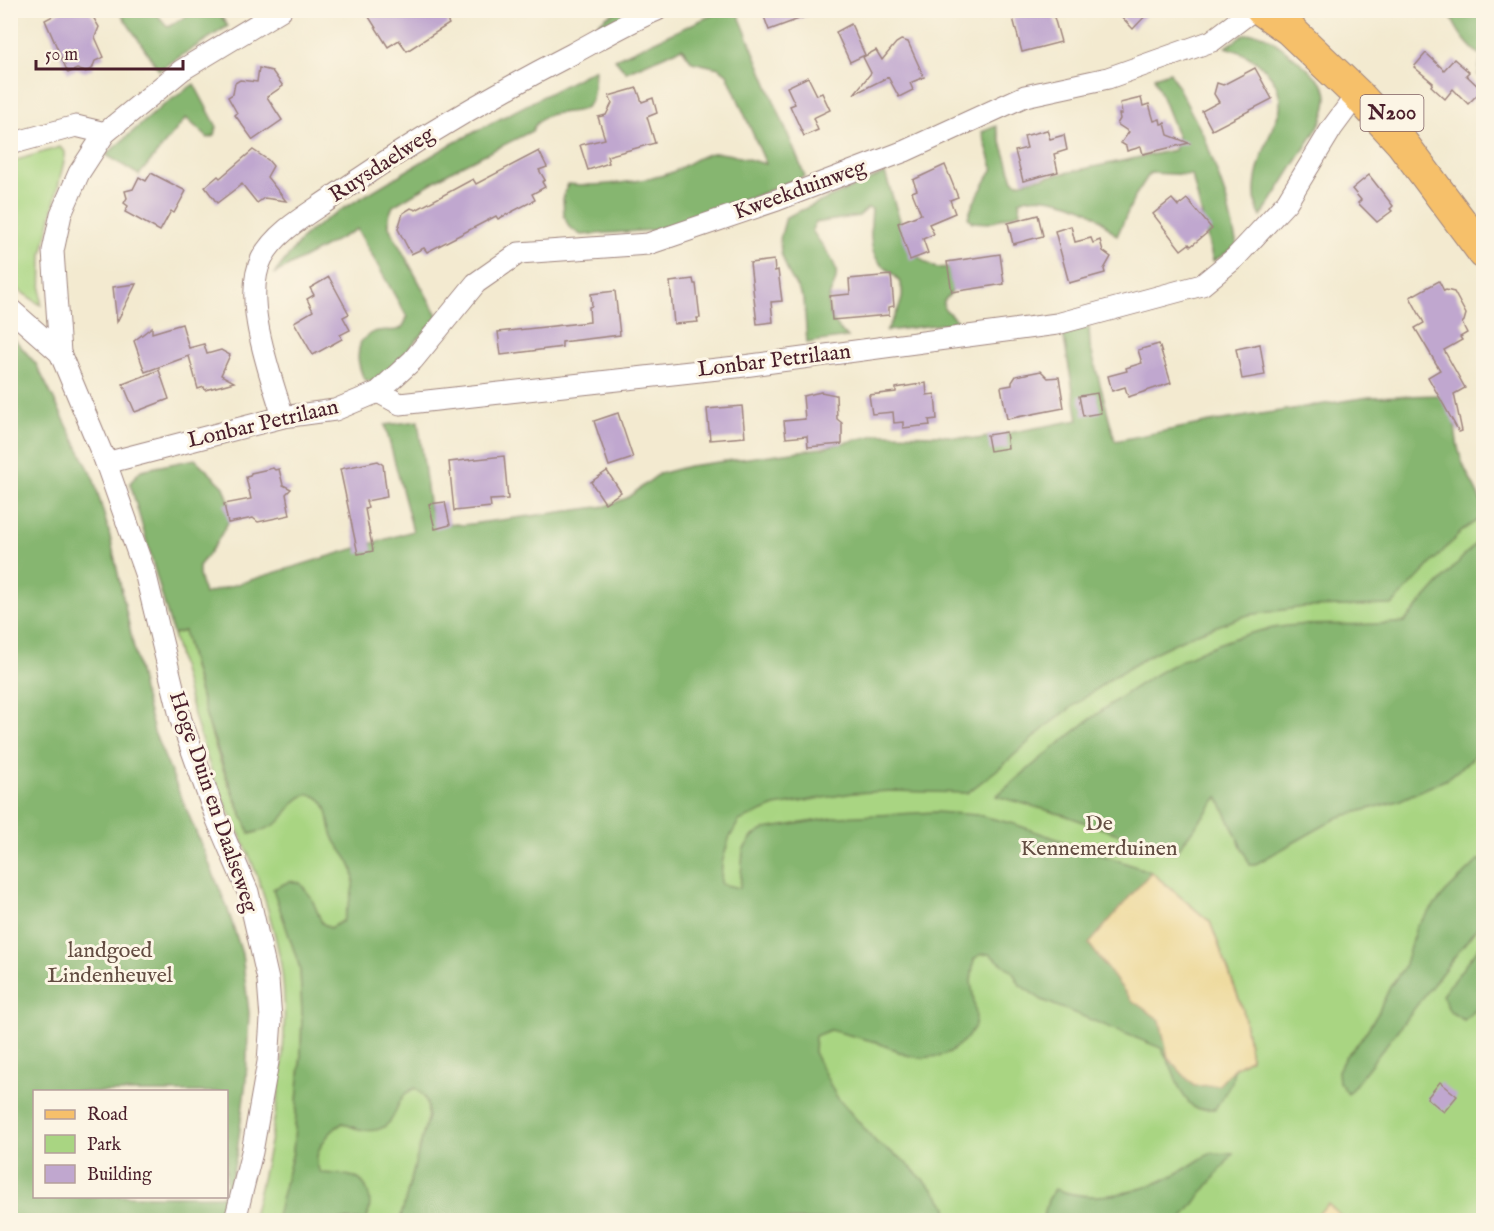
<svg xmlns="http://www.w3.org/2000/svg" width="1494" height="1231" font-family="'IM FELL English',serif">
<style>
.green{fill:#a9d582;stroke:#7a7a56;stroke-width:1.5;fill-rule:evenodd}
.forest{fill:#86b670;stroke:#686a4e;stroke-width:1.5;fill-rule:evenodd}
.sand{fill:#eeda9e;stroke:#9c7c64;stroke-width:1.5}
.building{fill:#c0a7cf}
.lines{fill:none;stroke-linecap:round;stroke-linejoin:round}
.street-casing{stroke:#9e847e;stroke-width:23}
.primary-casing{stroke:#9e847e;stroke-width:34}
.street{stroke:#fff;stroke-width:21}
.primary{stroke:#f6c06b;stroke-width:32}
.labels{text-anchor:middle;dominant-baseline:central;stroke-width:6;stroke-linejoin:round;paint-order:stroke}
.shield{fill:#fcf5e5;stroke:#7f5f63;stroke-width:1.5}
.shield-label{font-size:21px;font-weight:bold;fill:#4a1f2b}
.street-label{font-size:22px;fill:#4a1f2b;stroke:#fcf5e5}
.park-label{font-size:22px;fill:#624c41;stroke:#fcf5e5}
</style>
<rect width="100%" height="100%" fill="#fcf5e5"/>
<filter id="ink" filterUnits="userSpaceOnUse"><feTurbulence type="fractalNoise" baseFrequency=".0167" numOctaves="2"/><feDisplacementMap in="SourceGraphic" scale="12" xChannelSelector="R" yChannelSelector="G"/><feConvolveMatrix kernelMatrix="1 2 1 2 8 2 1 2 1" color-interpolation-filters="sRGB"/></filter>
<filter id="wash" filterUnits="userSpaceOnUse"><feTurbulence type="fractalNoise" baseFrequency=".008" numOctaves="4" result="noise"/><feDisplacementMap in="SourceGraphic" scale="24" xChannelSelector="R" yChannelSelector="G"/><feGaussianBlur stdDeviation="1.35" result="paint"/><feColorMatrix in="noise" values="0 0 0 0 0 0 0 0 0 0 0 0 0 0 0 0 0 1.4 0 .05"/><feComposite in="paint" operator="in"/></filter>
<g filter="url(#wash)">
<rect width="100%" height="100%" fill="#f3ead0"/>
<g class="green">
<path d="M60,147l5,5v5l-23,98 -1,50 -30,-20 -1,-123z"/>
<path d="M1315,405l4,33 150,65 14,-4v721h-1231c20,-78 41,-174 29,-255 -4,-28 -18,-74 -28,-100 -11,-30 -28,-57 -39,-87 -17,-47 -29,-96 -41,-144l11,-3c17,68 34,140 67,203l11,-4 -31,-83 462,-221zM274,889l35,67 -9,189 -17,49 10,-42 8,-99 1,-40 -2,-45z"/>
</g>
<g class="forest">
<path d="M119,11h35l14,16 27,-16h22l11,15 -69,44z"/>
<path d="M618,11h41l-72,23 19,-17z"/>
<path d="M721,11h16l68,165 -106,43 -45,11 -73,5 -12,-8 -5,-11 -1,-18 5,-14c28,3 76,-2 102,-11 14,-5 26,-17 42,-20 13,-2 40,8 54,11l-39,-90 -8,-6 -27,-6 -10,-14 -56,24 -11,-13z"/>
<path d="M1450,11h33v67l-5,-2 3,-20c-16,-12 -25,-26 -32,-44z"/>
<path d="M1245,34c5,0 10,-1 14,0 12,2 59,42 65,52 7,12 0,30 -6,41l-57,90c-15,-27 1,-61 11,-88 2,-7 8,-15 8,-22 2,-31 -27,-52 -54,-60z"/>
<path d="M595,69c-1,9 0,23 -4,32 -10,21 -46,0 -59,30l-79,39 -60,36 -4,10v11l49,90 -62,67 -12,-5c-6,-14 -8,-23 -3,-38 4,-3 8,-7 13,-9 16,-6 27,7 33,-15l-50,-88 -83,45 31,-39 24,-18 119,-71z"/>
<path d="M1170,72l35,66 21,60 11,47 -7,6 -17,10 -21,-86 -42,-2 -15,23 -18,40c-7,-6 -13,-14 -21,-20 -17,-13 -57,-24 -77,-15l2,11 -32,11 -17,-1 -4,-5 5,-13 20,-36 -11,-36 14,-6 17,54 4,3 157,-33 4,-13 -24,-60z"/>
<path d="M194,84l23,43 -3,9 -6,2 -22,-20 -47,57 -33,-20 55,-48z"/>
<path d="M885,173l24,76 16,13 11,6 15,-1 3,22 -10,12v7l14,14 -72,9c9,-16 26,-37 9,-55 -7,-7 -15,-10 -20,-20 -6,-13 -4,-32 -3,-47l-4,-1 -9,8 -44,7 -3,7c7,13 21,26 24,40 2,11 -4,18 -7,27 -4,17 7,30 19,40l-41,6 -3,-43 -16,-28 -7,-19 -1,-14 6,-22z"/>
<path d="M1089,327l1,19 25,95 95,-19 159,-25 72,-2 13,13c1,19 2,38 9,56 7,18 20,33 21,52l-20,13 -72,76 -88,2 -56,8 -56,20 -38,18 -45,27 -60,44 -47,42 -35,27 -75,-2 -39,2 -78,13 -36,15 -10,18 -7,24 -1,21 19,4 3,-38 10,-14 12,-7 74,-12 96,-5 43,3 36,9 137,48 59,50 33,88 8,48 -17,10 -2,14 -17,27h-19c-22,-18 -20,-40 -35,-61l-119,-48 -22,-15 -8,-14 -23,-17 -9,1 -6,4 -3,22 5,34 -1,11 -8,12 -17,14 -11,4 -18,2 -15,-3 -30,-13 -46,-12 -15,6 -1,16 22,44 41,47 24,15 33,32 13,17 1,13h-548l28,-104c0,-13 -2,-20 -13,-28 -15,7 -16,16 -22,29 -11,20 -34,14 -50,6 -15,8 -36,35 -21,50 18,2 40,-1 46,19 3,9 2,20 -2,28h-90l17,-68 8,-99 1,-40 -2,-45 -27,-79 17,-8 10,2 11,14 11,26 8,5 13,-7c5,-15 13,-34 10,-49 -2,-14 -16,-23 -20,-36 -5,-11 -3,-26 -11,-35 -4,-4 -10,-7 -16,-6 -12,3 -18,18 -26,26 -8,7 -20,10 -30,13l-19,-46 -24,-69 -23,-88 -11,3 -43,-151 11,-13 54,-11 29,28 6,17v15l-15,26 -16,21v9l5,19 209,-63 -28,-106 33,-4 12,88 19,14 14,2 143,-19 21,-8 32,-24 30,-8 133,-18 58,-14 59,1 38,4 101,-19 -15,-88z"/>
<path d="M10,334l26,30 57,113 16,55 34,158 11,42 72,172 16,50 7,59 -3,68 -9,71 -12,58 -5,10h-209zM34,1092h192v104h-192z"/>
<path d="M1483,535v206l-12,19 -24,19 -49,22 -59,16 -85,48h-4l-32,-68 -42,55h-8l-104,-37 -68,-19c81,-67 166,-145 272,-167 44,-9 92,-1 136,-7z"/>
<path d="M1479,860h4v60l-135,174 -9,-12 -1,-11 7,-14 15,-16 17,-26 13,-28 14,-20 12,-40 30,-35z"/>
<path d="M1483,942v62l-19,16 -14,-8 -8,-17z"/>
<path d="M1211,1153l22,1 -52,66h-138l5,-20 7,-11c39,15 85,4 121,-15 12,-6 23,-15 35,-21z"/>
</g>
<g class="sand">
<path d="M1151,872l59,50 33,88 8,48 -17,10 -15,17 -25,1 -26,-28 -8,-38 -30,-21 -41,-55z"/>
<path d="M1328,1204l17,16h-33z"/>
</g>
<g id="blocks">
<g class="building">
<path d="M64,10h25l10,17 -4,10 9,20 -9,4 -3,8 -7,3 -8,-3 -9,4 -23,-53z"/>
<path d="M379,10h62l8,14 -42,27 -8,-11 -11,7 -19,-30z"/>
<path d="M771,10h47v2l-49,18 -6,-16z"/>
<path d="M1040,10h12l9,32 -39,10 -9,-34z"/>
<path d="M1115,10h36l-18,19z"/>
<path d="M851,24l14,31 -15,7 -14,-30z"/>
<path d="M901,40l7,2 16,35 -14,6 3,7 -14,7 -11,-20 -34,17 17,-21 -8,-16 13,-7 6,10 14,-17z"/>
<path d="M1426,53l18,17 10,-11 15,13 -3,3 16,15 -14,14 -15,-15 -8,10 -14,-13 2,-3 -19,-16z"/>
<path d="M259,68l13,3 11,15 -16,11 15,23 -29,20 -18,-25 2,-2 -9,-16 5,-3 2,-11 5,-3 17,2z"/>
<path d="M1255,68l17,31 -60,31 -10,-19 17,-9 -5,-8 3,-11 6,2z"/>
<path d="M808,77l9,18 5,-2 8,17 -17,8 5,12 -14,6 -14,-30 5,-2 -8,-17z"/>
<path d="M637,88l5,14 11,-4 4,15 -10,4 8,26 -48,13 2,7 -21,7 -8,-25 25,-6 -7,-22 8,-2 6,-12 -3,-7z"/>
<path d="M1141,98l2,8 6,-2 5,17 6,-2 1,5 4,-1 3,12 21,8 -46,11 -2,-7 -14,4 -1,-5 -5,-3 8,-11 -12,-8 3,-5 -1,-5h3l-2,-11z"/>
<path d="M1047,130l3,9 14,-4 3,15 -13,4 4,18 -35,9 -8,-30 12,-3 -3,-12z"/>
<path d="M253,150l15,10 5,6 -6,11 19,24 -22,-3 -7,5 -15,-19 -25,19 -12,-16 13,-11 2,2z"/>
<path d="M539,151l8,16 -8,3 6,10 -3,2 3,5 -13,7 3,6 -37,19 -2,-3 -69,36 -3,-4 -13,6 -13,-25 5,-16 8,-5 5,2 57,-31 3,5z"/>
<path d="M945,165l13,32 -8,3 5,13 -26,11 5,10 -11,5 5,14 -18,7 -12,-37 23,-9 -9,-22 5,-2 -4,-10z"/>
<path d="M151,173l35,18 -12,22 -3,-2 -11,20 -35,-19 3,-6 -4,-3 3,-5 -2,-7 8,-2 6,-12 7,4z"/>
<path d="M1369,175l24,31 -3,3 2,2 -15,11 -19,-19 3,-3 -9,-11z"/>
<path d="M1172,199l6,7 9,-7 25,30 -21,17 -2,-2 -8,6 -28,-36z"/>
<path d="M1038,215l5,21 -30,8 -5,-21z"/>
<path d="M1071,226l4,16 16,-4 2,5 7,-3 3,11 8,6 -7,12 1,4 -36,10 -14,-52z"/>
<path d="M1000,254l4,30 -52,8 -5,-30z"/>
<path d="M774,260l1,11 3,-1 4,31 -11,1 2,20 -16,2 -7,-61z"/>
<path d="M891,275l3,31 -5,1v8l-57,5 -2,-24 20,-2 -1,-15z"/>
<path d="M329,277l20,37 -6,3 7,13 -10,5 2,4 -29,16 -19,-33 19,-11 -6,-12 7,-4 -4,-7z"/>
<path d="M693,279l1,5h2l4,34h-3l1,4 -24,2 -4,-42z"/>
<path d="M1439,281l5,10 2,-1 8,2 12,22 -2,7 -2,2 5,10 -7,4 2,3 -18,10 21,38 -11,6 8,37 -3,1 -31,-55 12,-7 -25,-42 9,-5 -14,-26z"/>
<path d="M136,284l-19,38 -4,-35z"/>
<path d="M615,291l5,44 -58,7v5l-61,8 -3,-23 92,-10 -1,-15 3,-1 -1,-12z"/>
<path d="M182,324l7,24 15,-4 3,10 14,-4 9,5 -9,20 13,7 -29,8 -1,-3 -6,2 -9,-33 -44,16 -11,-31 18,-14v6z"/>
<path d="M1159,344l12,39 -43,14 -3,-10 -13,4 -4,-15 19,-5 -1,-3 16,-5 -4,-13z"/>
<path d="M1260,344l5,31 -23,4 -6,-30z"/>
<path d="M159,370l10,29 -34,13 -12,-28z"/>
<path d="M1041,371l7,7 11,-1 5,31 -57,11 -6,-32 11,-2v-3l4,-6z"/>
<path d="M926,383l1,12 8,-1 2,25 -8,1 1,5 -27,3v-6l-9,1 -1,-11 -21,2 -3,-19 27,-3v-4z"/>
<path d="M821,392l15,3 1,24 5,4v21l-34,3 -1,-11 -21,2 -2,-17 21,-2 -2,-23z"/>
<path d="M1097,393l4,20 -18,3 -4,-20z"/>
<path d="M742,406l3,31 -35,3 -3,-31z"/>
<path d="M618,413l15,45 -24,8 -15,-45z"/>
<path d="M1006,432l2,16 -18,3 -3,-16z"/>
<path d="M504,456l4,43 -18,1 1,7 -37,4 -5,-49z"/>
<path d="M378,461l5,4 4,32 -21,4 2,7 -3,1 8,42 -15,3 -18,-85z"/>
<path d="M273,468l2,2 4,-1 4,16 8,4 -5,5 4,21 -32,7 -5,-4 -25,5 -4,-19 27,-5 -5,-22 4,-1 1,-3z"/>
<path d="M607,471l14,21 -16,11 -14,-21z"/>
<path d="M445,502l5,23 -15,4 -6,-25z"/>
<path d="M1440,1082l17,14 -13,16 -17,-14z"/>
</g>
</g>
</g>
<g filter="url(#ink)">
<use href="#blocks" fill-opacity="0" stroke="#9e847e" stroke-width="1.5"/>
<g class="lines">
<defs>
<g id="street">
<path d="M10,144l66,-18 29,7"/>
<path d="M10,309l50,44"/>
<path d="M378,392l22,12 336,-37 321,-43 145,-39 33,-27 52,-56 45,-74 20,-27 7,-5"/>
<path d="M283,417c-12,-42 -42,-118 -21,-159 14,-27 48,-45 72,-62 76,-53 156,-100 238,-142 28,-15 56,-32 85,-44"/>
<path d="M106,463l177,-46 52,-7 43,-18 35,-32 63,-77 43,-30 129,-9 129,-44 128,-49 120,-55 83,-18 104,-37 41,-31"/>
<path d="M235,1220l17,-68 16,-90 3,-43 -3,-39 -20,-88 -31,-72 -36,-100 -35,-144 -40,-113 -46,-110 -7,-102 8,-37 18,-41 26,-40 77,-63 99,-60"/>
</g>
<path id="primary" d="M1262,10l27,19 70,67 43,47 82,110"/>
</defs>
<use href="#street" class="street-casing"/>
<use href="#primary" class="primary-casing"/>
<use href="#street" class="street"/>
<use href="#primary" class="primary"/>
</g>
</g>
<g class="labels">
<rect class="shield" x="1360.5" y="95" width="63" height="36" rx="4.5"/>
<g class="shield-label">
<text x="1392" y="113">N200</text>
</g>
<g class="street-label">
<text transform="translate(382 165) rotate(-33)">Ruysdaelweg</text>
<text transform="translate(800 190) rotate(-20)">Kweekduinweg</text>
<text transform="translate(774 361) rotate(-7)">Lonbar Petrilaan</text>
<text transform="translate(263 424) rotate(-13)">Lonbar Petrilaan</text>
<text transform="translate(213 802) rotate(71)">Hoge Duin en Daalseweg</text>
</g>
<g class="park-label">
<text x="1099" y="824">De<tspan x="1099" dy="25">Kennemerduinen</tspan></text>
<text x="110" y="951">landgoed<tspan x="110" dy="25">Lindenheuvel</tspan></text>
</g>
</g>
<rect width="1494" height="1231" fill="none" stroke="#fcf5e5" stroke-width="36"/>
<rect x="33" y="1090" width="195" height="108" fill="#fcf5e5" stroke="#b59f9b" stroke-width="1.5"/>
<rect x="45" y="1110" width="30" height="9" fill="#f6c06b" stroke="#b59f9b" stroke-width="1.5"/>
<text x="87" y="1120" font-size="18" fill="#4a1f2b">Road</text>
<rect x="45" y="1135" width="30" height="18" fill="#a9d582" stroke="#b59f9b" stroke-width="1.5"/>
<text x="87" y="1150" font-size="18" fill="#4a1f2b">Park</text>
<rect x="45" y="1165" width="30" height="18" fill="#c0a7cf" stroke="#b59f9b" stroke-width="1.5"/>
<text x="87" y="1180" font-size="18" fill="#4a1f2b">Building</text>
<path d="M36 60v9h147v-9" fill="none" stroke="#4a1f2b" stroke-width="3"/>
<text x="45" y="60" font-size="18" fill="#4a1f2b" stroke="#fcf5e5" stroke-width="4.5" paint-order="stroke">50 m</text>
</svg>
